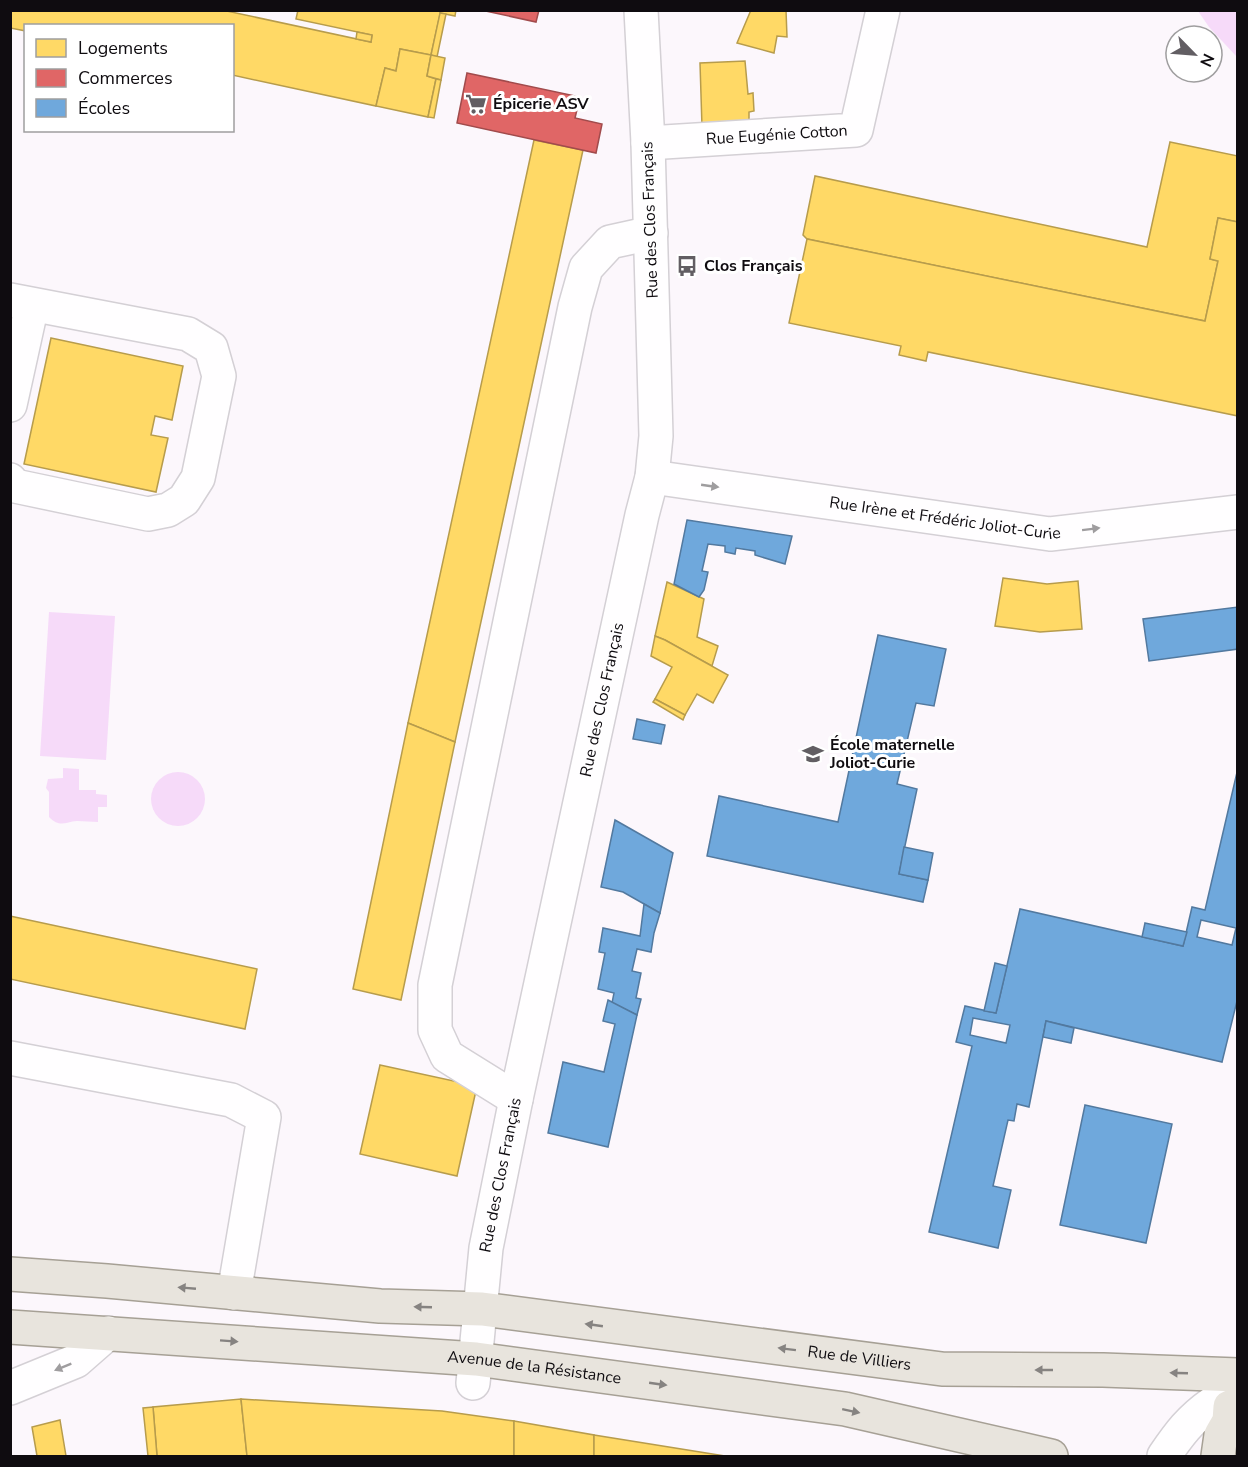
<svg xmlns="http://www.w3.org/2000/svg" width="1248" height="1467" font-family="'Nunito Sans',sans-serif">
<style>
.green{fill:#f6daf9}
.homes{fill:#ffd966;stroke:#b79c4c;stroke-width:1.5}
.shops{fill:#e06666;stroke:#a14b4c;stroke-width:1.5}
.schools{fill:#6fa8dc;stroke:#52799f;stroke-width:1.5;fill-rule:evenodd}
.lines{fill:none;stroke-linecap:round;stroke-linejoin:round}
.minor-casing{stroke:#d4d0d5;stroke-width:36}
.major-casing{stroke:#a6a095;stroke-width:36}
.minor{stroke:#fffeff;stroke-width:33}
.major{stroke:#e8e4dd;stroke-width:33}
.oneway{fill:#9f9d9f}
.oneway2{fill:#868381}
.labels{text-anchor:middle;dominant-baseline:central;stroke-width:6;stroke-linejoin:round;paint-order:stroke}
.poi-label{font-size:16px;font-weight:bold;fill:#0f0c10;stroke:#fff;text-anchor:start}
.street-label{font-size:16px;fill:#0f0c10;stroke:#fff}
</style>
<rect width="100%" height="100%" fill="#fcf7fc"/>
<g class="green">
<path d="M1198,11h39v46l-28,-30z"/>
<path d="M49,612l66,4 -9,144 -66,-4z"/>
<path d="M63,768l16,1v21h17v4l11,1v12h-9v15c-7,0 -14,-1 -21,-1 -12,1 -17,7 -28,-4v-25l-3,-4 2,-9 15,-1z"/>
<circle cx="178" cy="799" r="27"/>
</g>
<g class="homes">
<path d="M10,10h212l149,32 1,-7 -76,-16 2,-9h143l-10,45 -31,-6 -4,22 -11,-3 -9,38 -144,-31v-49h-206v5l-16,-3z"/>
<path d="M441,10h15l-1,6 -15,-3z"/>
<path d="M751,10h35l1,27 -10,-1 -3,17 -37,-10z"/>
<path d="M440,13l6,1 -9,43 -6,-2z"/>
<path d="M357,32l15,3 -1,7 -15,-3z"/>
<path d="M400,49l31,6 -4,21 9,3 -8,38 -52,-11 9,-38 11,3z"/>
<path d="M431,55l14,3 -4,22 -14,-4z"/>
<path d="M745,61l3,33 5,-1 1,18 -5,1v12l-47,3 -2,-64z"/>
<path d="M436,79l5,1 -7,38 -6,-1z"/>
<path d="M534,140l49,10 -128,592 -47,-19z"/>
<path d="M1170,142l68,14v66l-20,-4 -8,41 8,2 -13,60 -398,-82 -4,-4 12,-59 332,71z"/>
<path d="M1218,218l20,4v194l-310,-64 -2,9 -27,-6 2,-9 -112,-23 18,-84 398,82 13,-60 -8,-2z"/>
<path d="M51,338l132,28 -11,54 -17,-4 -4,19 17,3 -12,54 -132,-28z"/>
<path d="M1003,578l44,6 31,-3 4,48 -42,3 -45,-6z"/>
<path d="M667,582l37,17 -7,38 21,9 -6,20 -47,-26 -10,-4z"/>
<path d="M655,636l10,4 63,35 -15,28 -16,-9 -12,21 -30,-16 17,-32 -21,-11z"/>
<path d="M655,699l30,16 -2,5 -30,-18z"/>
<path d="M408,723l47,19 -54,258 -48,-11z"/>
<path d="M10,916l247,53 -12,60 -235,-50z"/>
<path d="M380,1065l97,21 -20,90 -97,-22z"/>
<path d="M241,1399l6,57h-90l-4,-49z"/>
<path d="M241,1399l201,12 72,10v35h-267z"/>
<path d="M153,1407l4,49h-9l-5,-48z"/>
<path d="M60,1420l6,36h-29l-5,-29z"/>
<path d="M514,1421l80,14v21h-80z"/>
<path d="M594,1435l131,21h-131z"/>
</g>
<g class="shops">
<path d="M481,10h58l-3,12z"/>
<path d="M467,73l113,24 -5,21 27,6 -6,29 -139,-30z"/>
</g>
<g class="schools">
<path d="M687,520l105,16 -7,28 -30,-9v-4l-19,-3 -1,6 -10,-2v-6l-17,-2 -6,27 6,1 -4,18 -5,7 -25,-13z"/>
<path d="M1238,607v42l-89,12 -6,-42z"/>
<path d="M878,635l68,14 -12,57 -18,-3 -19,81 20,5 -18,85 29,6 -5,22 -216,-46 12,-60 119,26z"/>
<path d="M637,719l28,6 -4,19 -28,-5z"/>
<path d="M1238,768v229l-16,65 -176,-41 -17,86 -12,-3 -3,17 -6,-1 -15,66 18,4 -13,58 -69,-16 43,-186 -16,-4 9,-36 31,7 24,-104 163,37 9,-39 13,3zM1201,920l35,8 -4,17 -35,-8zM973,1018l37,7 -4,18 -36,-8z"/>
<path d="M615,820l58,33 -13,60 -37,-21 -22,-5z"/>
<path d="M904,847l29,6 -5,27 -29,-6z"/>
<path d="M644,904l16,9 -6,20 -3,19 -14,-3 -5,22 9,2 -5,25 5,1 -4,16 -25,-12 2,-10 -16,-4 7,-36 -6,-1 4,-24 37,8z"/>
<path d="M1145,923l42,9 -4,14 -41,-9z"/>
<path d="M995,963l12,3 -11,47 -12,-2z"/>
<path d="M608,1000l29,15 -29,132 -60,-14 15,-71 41,10 11,-48 -12,-3z"/>
<path d="M1046,1021l28,7 -3,15 -28,-6z"/>
<path d="M1085,1105l87,19 -26,119 -86,-18z"/>
</g>
<g class="lines">
<defs>
<g id="minor">
<path id="s1" d="M648,143l208,-13 27,-120"/>
<path d="M10,300l178,34 23,14 8,28 -21,102 -14,22 -16,10 -20,4 -133,-28 -5,-6"/>
<path d="M10,405l22,-100"/>
<path id="s2" d="M652,477l398,57 188,-22"/>
<path d="M10,1058l221,42 33,17 -30,176"/>
<path d="M516,1099l-69,-43 -12,-26v-45l140,-678 11,-39 24,-26 41,-9"/>
<path id="s3" d="M473,1383l13,-135 30,-149 126,-584 10,-38 4,-41 -8,-293 -7,-133"/>
<path d="M10,1388l66,-27 32,-28"/>
<path d="M1164,1456c15,-22 26,-37 49,-53l17,4"/>
</g>
<g id="major">
<path id="s4" d="M10,1274l97,7 273,25 102,3 460,60 161,1 135,5"/>
<path id="s5" d="M10,1327l466,32 369,50 206,47"/>
<path d="M1218,1456l3,-21 8,-14 1,-14 8,-3"/>
</g>
</defs>
<use href="#minor" class="minor-casing"/>
<use href="#major" class="major-casing"/>
<use href="#minor" class="minor"/>
<use href="#major" class="major"/>
</g>
<defs><path id="oneway-solid" d="M-6-.8H1V-3.2L6.5 0L1 3.2V.8H-6Z" transform="scale(1.5)"/></defs>
<g class="oneway">
<use href="#oneway-solid" transform="translate(710 486) rotate(8)"/>
<use href="#oneway-solid" transform="translate(1091 529) rotate(-7)"/>
<use href="#oneway-solid" transform="translate(63 1367) rotate(158)"/>
</g>
<g class="oneway2">
<use href="#oneway-solid" transform="translate(187 1288) rotate(-175)"/>
<use href="#oneway-solid" transform="translate(423 1307) rotate(-178)"/>
<use href="#oneway-solid" transform="translate(594 1325) rotate(-172)"/>
<use href="#oneway-solid" transform="translate(229 1341) rotate(4)"/>
<use href="#oneway-solid" transform="translate(787 1349) rotate(-173)"/>
<use href="#oneway-solid" transform="translate(1044 1370) rotate(-180)"/>
<use href="#oneway-solid" transform="translate(1179 1373) rotate(-178)"/>
<use href="#oneway-solid" transform="translate(658 1384) rotate(8)"/>
<use href="#oneway-solid" transform="translate(851 1411) rotate(12)"/>
</g>
<defs>
<symbol id="supermarket-bare" viewBox="-9 -9 18 18"><path d="M-6-5.5h2.5l.6 2H6L4.5 2H-2.5L-4.4-4H-6ZM-1.5 3.2a1.3 1.3 0 1 0 .1 0ZM3 3.2a1.3 1.3 0 1 0 .1 0Z" fill="#625e63" stroke="#fff" stroke-width="2.5" paint-order="stroke"/></symbol>
<symbol id="bus-bare" viewBox="-9 -9 18 18"><path d="M-5-6H5V4H4V6H2V4H-2V6H-4V4H-5ZM-3.5-4V0h7V-4ZM-3.5 1.2v1.5H-2V1.2ZM2 1.2v1.5H3.5V1.2Z" fill="#625e63" stroke="#fff" stroke-width="2.5" paint-order="stroke"/></symbol>
<symbol id="school-bare" viewBox="-9 -9 18 18"><path d="M0-5L7-2L0 1L-7-2ZM-4 1L0 2.5L4 1V4Q0 6-4 4Z" fill="#625e63" stroke="#fff" stroke-width="2.5" paint-order="stroke"/></symbol>
</defs>
<g fill-rule="evenodd">
<use href="#supermarket-bare" x="461" y="89" width="30" height="30"/>
<use href="#bus-bare" x="672" y="251" width="30" height="30"/>
<use href="#school-bare" x="798" y="739" width="30" height="30"/>
</g>
<g class="labels">
<g class="poi-label">
<text x="493" y="104">Épicerie ASV</text>
<text x="704" y="266">Clos Français</text>
<text x="830" y="745">École maternelle<tspan x="830" dy="18">Joliot-Curie</tspan></text>
</g>
<g class="street-label">
<text stroke="none"><textPath href="#s1" startOffset="129">Rue Eugénie Cotton</textPath></text>
<text transform="translate(650 220) rotate(-92)">Rue des Clos Français</text>
<text stroke="none"><textPath href="#s2" startOffset="296">Rue Irène et Frédéric Joliot-Curie</textPath></text>
<text stroke="none"><textPath href="#s3" startOffset="696">Rue des Clos Français</textPath></text>
<text stroke="none"><textPath href="#s3" startOffset="210">Rue des Clos Français</textPath></text>
<text stroke="none"><textPath href="#s4" startOffset="854">Rue de Villiers</textPath></text>
<text stroke="none"><textPath href="#s5" startOffset="526">Avenue de la Résistance</textPath></text>
</g>
</g>
<rect width="1248" height="1467" fill="none" stroke="#0f0c10" stroke-width="24"/>
<rect x="24" y="24" width="210" height="108" fill="#ffffff" stroke="#9f9e9f" stroke-width="1.5"/>
<rect x="36" y="39" width="30" height="18" fill="#ffd966" stroke="#9f9e9f" stroke-width="1.5"/>
<text x="78" y="54" font-size="18" fill="#0f0c10">Logements</text>
<rect x="36" y="69" width="30" height="18" fill="#e06666" stroke="#9f9e9f" stroke-width="1.5"/>
<text x="78" y="84" font-size="18" fill="#0f0c10">Commerces</text>
<rect x="36" y="99" width="30" height="18" fill="#6fa8dc" stroke="#9f9e9f" stroke-width="1.5"/>
<text x="78" y="114" font-size="18" fill="#0f0c10">Écoles</text>
<g transform="translate(1194 54) rotate(115)"><circle r="28" fill="#ffffff" stroke="#9f9e9f" stroke-width="1.5"/>
<path d="M0-4.5L10 22L0 15L-10 22Z" fill="#625e63"/>
<text y="-9" font-size="16" font-weight="bold" text-anchor="middle" fill="#0f0c10">N</text>
</g>
</svg>
